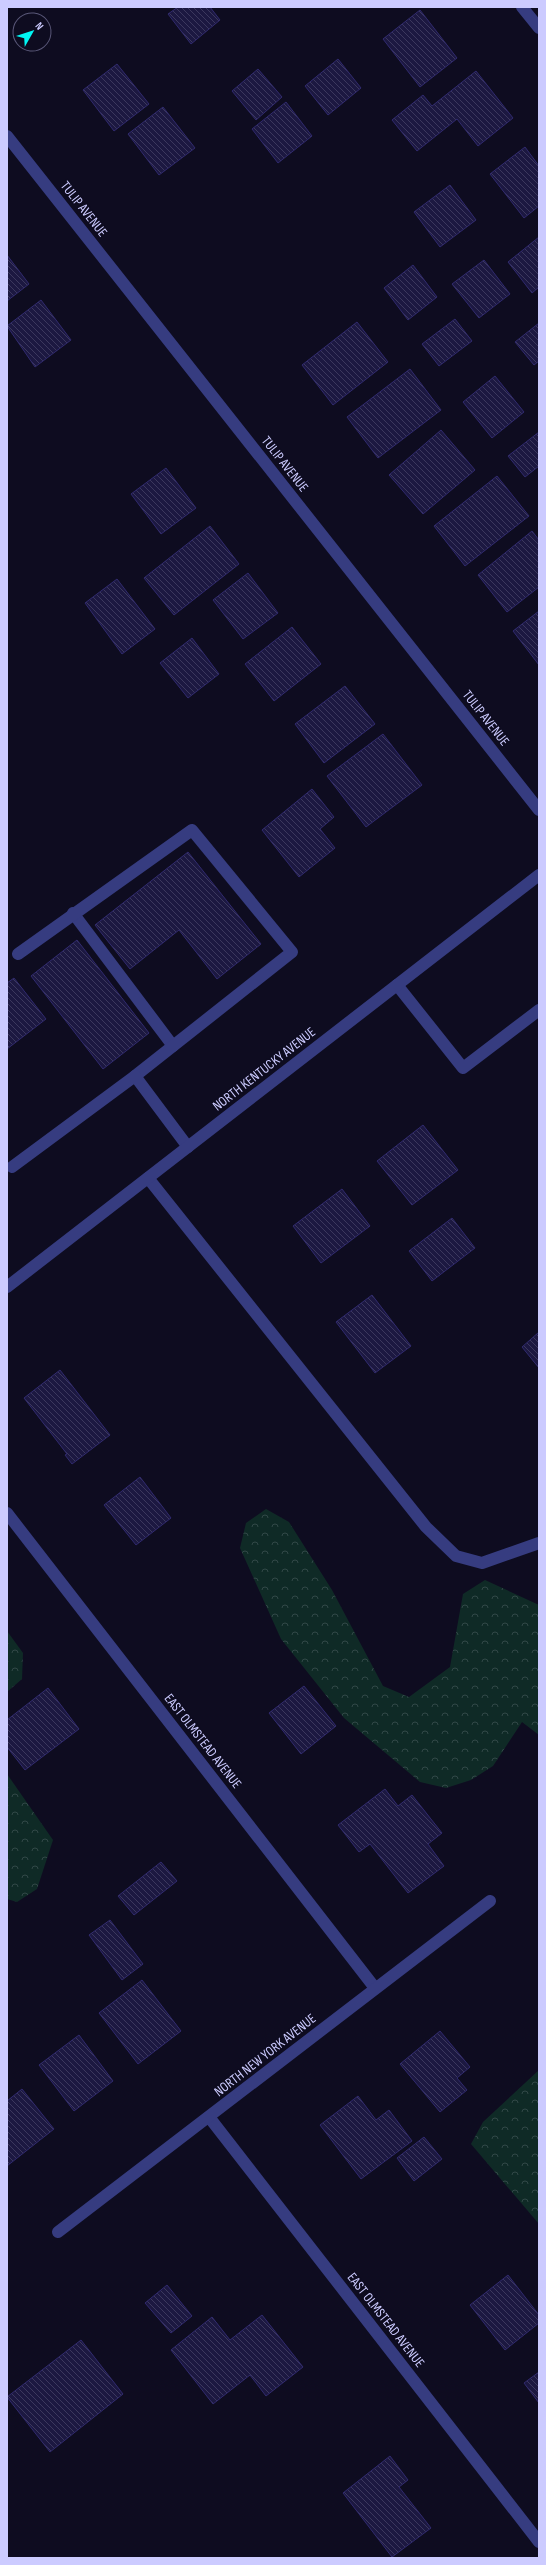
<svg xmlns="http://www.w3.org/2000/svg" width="546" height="2565" font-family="'Sofia Sans Condensed',sans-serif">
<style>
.forest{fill:url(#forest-crowns)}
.building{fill:url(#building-back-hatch);stroke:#302a6e}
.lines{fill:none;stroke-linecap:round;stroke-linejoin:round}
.minor{stroke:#363c80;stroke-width:12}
.labels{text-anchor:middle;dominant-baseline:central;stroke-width:3;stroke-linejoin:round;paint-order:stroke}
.street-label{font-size:14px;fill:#cccbff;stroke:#0e0c20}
</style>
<defs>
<pattern id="forest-crowns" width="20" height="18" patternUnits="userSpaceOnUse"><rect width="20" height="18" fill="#0f2a26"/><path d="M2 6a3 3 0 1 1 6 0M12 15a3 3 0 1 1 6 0" fill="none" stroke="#314847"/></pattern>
<pattern id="building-back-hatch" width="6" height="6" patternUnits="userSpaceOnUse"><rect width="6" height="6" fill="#1c1841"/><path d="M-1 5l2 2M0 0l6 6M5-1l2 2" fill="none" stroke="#3c385e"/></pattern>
</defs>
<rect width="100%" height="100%" fill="#0e0c20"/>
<g class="forest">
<path d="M266,1509l23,13 43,68 51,96 26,11 41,-30 13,-73 22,-14 54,25v130l-17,-13 -29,44 -22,14 -25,8 -26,-6 -76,-64 -63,-79 -41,-91 6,-25z"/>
<path d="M7,1631l16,22 -1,26 -15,13z"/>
<path d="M7,1774l46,66 -16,49 -20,13 -10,-3z"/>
<path d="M539,2070v154l-68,-80 12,-22z"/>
</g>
<g class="building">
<path d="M178,7h32l10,13 -29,24 -23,-30z"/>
<path d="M420,10l37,48 -37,29 -37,-48z"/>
<path d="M338,59l23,29 -33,27 -23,-29z"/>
<path d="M117,64l32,40 -35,27 -31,-41z"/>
<path d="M258,69l24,28 -26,23 -24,-29z"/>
<path d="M476,71l37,47 -35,28 -21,-27 -40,32 -25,-31 31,-25 9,11z"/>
<path d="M286,102l26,34 -34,27 -26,-34z"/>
<path d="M163,107l32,41 -36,27 -31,-41z"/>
<path d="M525,147l14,19v40l-15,12 -34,-44z"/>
<path d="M450,185l26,35 -36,27 -26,-35z"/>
<path d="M539,237v50l-7,6 -24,-31z"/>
<path d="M7,255l22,29 -22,17z"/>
<path d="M484,260l26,34 -31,24 -27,-34z"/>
<path d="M413,265l24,32 -29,23 -24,-32z"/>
<path d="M41,300l30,40 -36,27 -28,-41z"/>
<path d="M455,319l17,22 -33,25 -17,-22z"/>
<path d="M357,322l31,40 -55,43 -31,-40z"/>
<path d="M539,323v38l-5,4 -19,-23z"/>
<path d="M410,369l31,41 -63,48 -31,-41z"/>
<path d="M495,376l29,36 -32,26 -29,-36z"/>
<path d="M441,430l34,40 -52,44 -34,-39z"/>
<path d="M539,432v34l-14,11 -17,-21z"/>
<path d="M166,468l30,40 -35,26 -30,-40z"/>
<path d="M497,476l32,40 -64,50 -31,-40z"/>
<path d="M210,526l29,38 -65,51 -30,-37z"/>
<path d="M532,531l7,9v47l-32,25 -29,-37z"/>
<path d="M248,573l30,40 -35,26 -30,-39z"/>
<path d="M117,579l38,50 -33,25 -37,-51z"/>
<path d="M539,611v54l-26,-34z"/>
<path d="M292,627l29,37 -47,37 -29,-37z"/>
<path d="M192,638l27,36 -31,24 -28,-35z"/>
<path d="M345,686l30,38 -51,39 -29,-39z"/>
<path d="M383,734l39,51 -56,42 -39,-51z"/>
<path d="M312,789l22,28 -14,12 15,19 -36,29 -37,-47z"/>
<path d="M188,852l73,92 -44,35 -38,-49 -49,39 -35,-44z"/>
<path d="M77,940l72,93 -46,36 -72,-93z"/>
<path d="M14,978l32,41 -39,30v-66z"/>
<path d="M423,1125l35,45 -46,35 -35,-44z"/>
<path d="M342,1189l28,37 -49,37 -28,-37z"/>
<path d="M452,1218l23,30 -43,33 -23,-30z"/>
<path d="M372,1295l39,51 -36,27 -39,-51z"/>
<path d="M539,1332v36l-17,-21z"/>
<path d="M60,1370l50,65 -38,29 -7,-9 2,-1 -43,-56z"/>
<path d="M140,1477l31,41 -35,27 -32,-40z"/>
<path d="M304,1686l32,40 -35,28 -32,-41z"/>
<path d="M48,1688l31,41 -54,41 -18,-23v-27z"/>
<path d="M385,1789l13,17 14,-11 30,38 -14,11 16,22 -36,27 -38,-49 -11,8 -21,-27z"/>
<path d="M161,1862l16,19 -43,34 -16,-19z"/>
<path d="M110,1920l33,44 -21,16 -33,-45z"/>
<path d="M142,1980l39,51 -43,33 -39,-51z"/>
<path d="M440,2031l30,36 -13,11 10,12 -27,22 -40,-48z"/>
<path d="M79,2035l34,46 -39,30 -35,-46z"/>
<path d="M22,2089l32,40 -47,37v-65z"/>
<path d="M358,2096l18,24 13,-10 23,31 -51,38 -41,-54z"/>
<path d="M424,2137l18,22 -28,22 -17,-23z"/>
<path d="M508,2275l31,40v8l-34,27 -35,-45z"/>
<path d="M167,2285l25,31 -21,17 -26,-30z"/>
<path d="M262,2315l41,52 -37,29 -16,-21 -37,29 -42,-54 41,-33 18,23z"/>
<path d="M81,2340l42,54 -73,58 -43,-55z"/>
<path d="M539,2372v31l-15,-20z"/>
<path d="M390,2456l18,24 -9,7 32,41 -39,29 -49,-64z"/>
</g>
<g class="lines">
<g class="minor">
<path d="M522,7l17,21"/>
<path d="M7,136l532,674"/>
<path d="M73,913l100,133"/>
<path d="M18,954l174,-124 100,122 -157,124"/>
<path d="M397,985l66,83 76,-58"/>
<path d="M12,1167l123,-91 53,71"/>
<path d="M148,1178l278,349 30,29 26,7 57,-20"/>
<path d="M7,1287l532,-412"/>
<path d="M7,1513l368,475"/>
<path d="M209,2117l330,425"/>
<path d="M58,2232l432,-331"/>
</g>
</g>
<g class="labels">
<g class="street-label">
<text transform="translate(84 209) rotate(52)">TULIP AVENUE</text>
<text transform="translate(285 464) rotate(52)">TULIP AVENUE</text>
<text transform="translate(486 718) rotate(52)">TULIP AVENUE</text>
<text transform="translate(264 1069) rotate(-38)">NORTH KENTUCKY AVENUE</text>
<text transform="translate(203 1741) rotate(52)">EAST OLMSTEAD AVENUE</text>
<text transform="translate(265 2055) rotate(-38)">NORTH NEW YORK AVENUE</text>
<text transform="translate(386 2320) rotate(52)">EAST OLMSTEAD AVENUE</text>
</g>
</g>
<rect width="546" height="2565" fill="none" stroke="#cccbff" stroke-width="16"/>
<g transform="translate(32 32) rotate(51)"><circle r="19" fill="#0e0c20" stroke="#5a5879"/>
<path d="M0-3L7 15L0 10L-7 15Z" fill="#00f6f4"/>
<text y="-6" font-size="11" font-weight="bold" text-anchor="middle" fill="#cccbff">N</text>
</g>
</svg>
